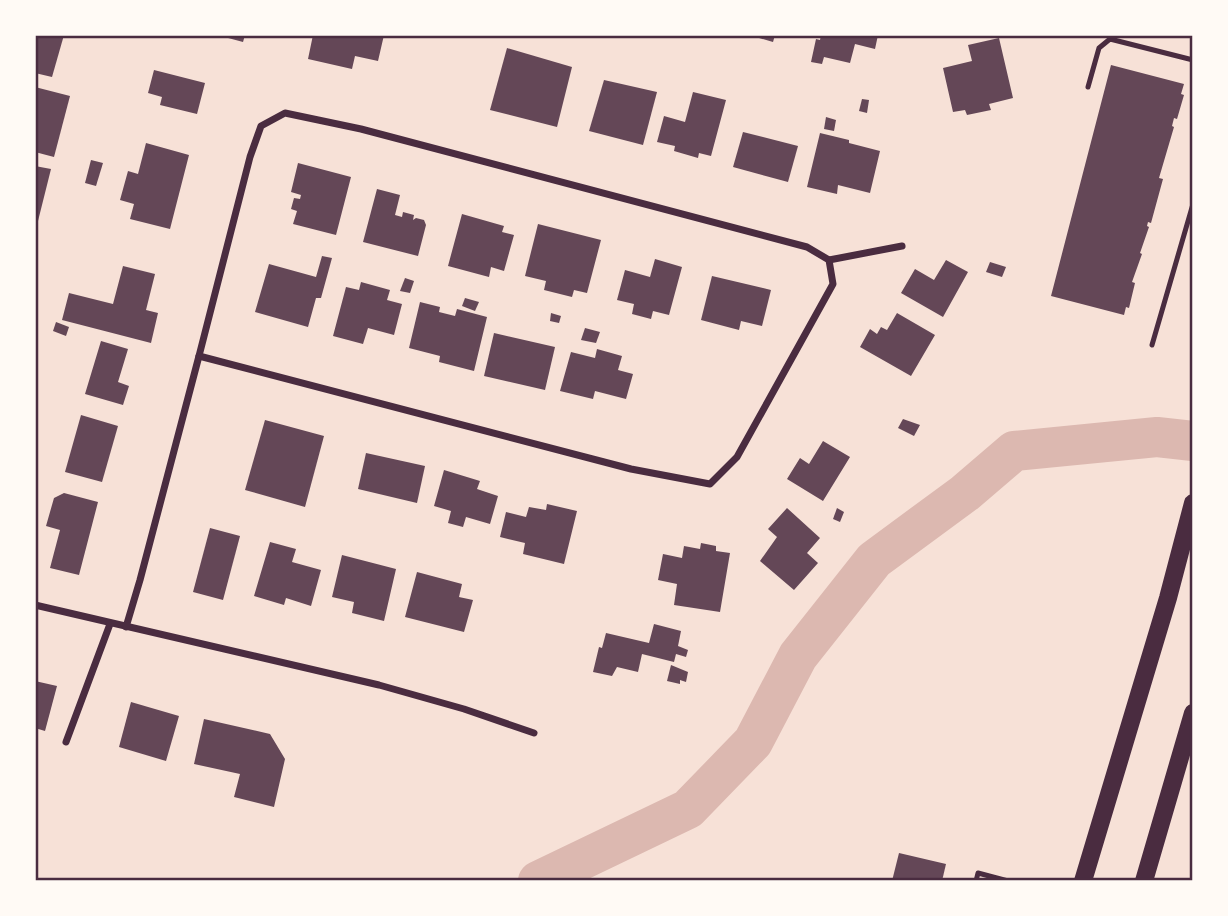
<svg xmlns="http://www.w3.org/2000/svg" width="1228" height="916" font-family="Lora,serif">
<style>
.lines{fill:none;stroke-linecap:round;stroke-linejoin:round}
.river{stroke:#dcb8b0;stroke-width:40}
.building{fill:#644757}
.service{stroke:#4a2c40;stroke-width:5}
.minor{stroke:#4a2c40;stroke-width:7}
.primary{stroke:#4a2c40;stroke-width:18}
.neatline{fill:none;stroke:#4a2c40;stroke-width:2.5}
</style>
<rect width="100%" height="100%" fill="#f7e1d7"/>
<g class="lines">
<path class="river" d="M538,881l150,-72 65,-67 45,-86 76,-96 91,-67 49,-42 143,-14 36,4"/>
</g>
<g class="building">
<path d="M35,35h29l-12,42 -17,-4z"/>
<path d="M217,35h28l-2,7z"/>
<path d="M313,35h71l-6,26 -23,-5 -3,13 -44,-10z"/>
<path d="M749,35h26l-2,7z"/>
<path d="M821,35h57l-3,14 -20,-5 -5,19 -26,-6 -2,7 -11,-2 5,-23 4,1z"/>
<path d="M999,38l14,60 -24,6 2,6 -24,5 -2,-5 -12,2 -10,-44 29,-7 -4,-16z"/>
<path d="M507,48l65,19 -15,60 -67,-17z"/>
<path d="M1111,65l73,19 -3,10 3,1 -7,24 -3,-1 -2,8 2,1 -15,51 4,1 -12,44 -3,-1 -1,4 2,1 -9,26 2,1 -10,28 3,1 -6,25 -3,-1 -2,8 -73,-19z"/>
<path d="M154,70l51,13 -8,31 -37,-9 2,-8 -14,-4z"/>
<path d="M604,80l53,12 -14,53 -54,-14z"/>
<path d="M35,87l35,9 -16,61 -19,-5z"/>
<path d="M693,92l33,8 -15,56 -12,-3 -1,5 -24,-7 1,-5 -18,-4 7,-26 21,6z"/>
<path d="M862,99l7,1 -2,13 -8,-2z"/>
<path d="M826,117l10,3 -2,11 -10,-2z"/>
<path d="M743,132l55,14 -10,36 -55,-15z"/>
<path d="M820,133l29,7v3l31,8 -10,42 -32,-8 -1,9 -30,-7z"/>
<path d="M146,143l43,12 -19,74 -40,-10 4,-15 -14,-4 8,-29 10,3z"/>
<path d="M91,160l12,3 -7,23 -11,-3z"/>
<path d="M298,163l53,14 -15,58 -43,-11 4,-13 -6,-2 3,-11 6,1 1,-4 -10,-3z"/>
<path d="M35,166l16,3 -15,60h-1z"/>
<path d="M377,189l23,6 -5,20 7,2 1,-5 11,3 -1,5 3,-2 8,2 2,5 -8,31 -55,-14z"/>
<path d="M462,214l42,12 -2,6 12,3 -10,36 -13,-4 -2,10 -41,-11z"/>
<path d="M538,224l63,16 -14,53 -13,-3 -2,7 -28,-7 2,-9 -21,-5z"/>
<path d="M322,256l10,2 -11,40h-5l-8,29 -53,-15 14,-48 47,13z"/>
<path d="M655,259l27,8 -13,48 -16,-4 -2,8 -19,-5 2,-10 -17,-4 8,-30 25,7z"/>
<path d="M946,260l22,12 -25,45 -42,-24 14,-24 19,11z"/>
<path d="M990,262l16,5 -4,10 -16,-5z"/>
<path d="M123,266l32,8 -9,36 12,3 -7,30 -89,-23 7,-27 44,11z"/>
<path d="M712,276l59,14 -9,36 -21,-5 -2,9 -38,-10z"/>
<path d="M405,278l9,3 -4,12 -10,-2z"/>
<path d="M361,282l29,8 -3,10 15,4 -8,31 -26,-7 -5,16 -30,-8 13,-49 13,3z"/>
<path d="M465,298l14,4 -4,9 -13,-5z"/>
<path d="M420,302l20,5 -1,5 16,4 2,-7 30,8 -13,54 -35,-9 1,-6 -31,-8z"/>
<path d="M551,313l10,3 -2,7 -9,-2z"/>
<path d="M897,313l38,22 -24,41 -51,-29 10,-18 7,5 4,-7 6,3z"/>
<path d="M56,322l13,5 -3,9 -13,-5z"/>
<path d="M585,328l15,4 -4,11 -15,-3z"/>
<path d="M494,333l61,14 -10,43 -61,-14z"/>
<path d="M101,341l27,8 -10,33 11,4 -6,19 -38,-11z"/>
<path d="M597,349l25,7 -4,14 15,4 -7,25 -31,-8 -2,8 -33,-8 11,-39 24,6z"/>
<path d="M81,415l37,11 -16,56 -37,-10z"/>
<path d="M903,419l17,6 -6,11 -16,-8z"/>
<path d="M265,420l59,16 -19,71 -60,-17z"/>
<path d="M823,441l27,16 -27,44 -36,-22 13,-21 9,6z"/>
<path d="M366,453l59,13 -8,37 -59,-14z"/>
<path d="M444,470l36,11 -3,8 21,7 -8,28 -24,-7 -3,10 -15,-4 3,-12 -17,-5z"/>
<path d="M64,493l34,9 -19,73 -29,-7 10,-38 -14,-4 8,-28z"/>
<path d="M547,504l30,7 -13,53 -41,-10 2,-11 -25,-6 6,-25 20,5 3,-10 17,3z"/>
<path d="M787,508l33,30 -13,15 11,10 -24,27 -34,-29 17,-24 -9,-8z"/>
<path d="M837,508l7,4 -4,10 -7,-3z"/>
<path d="M210,528l30,8 -17,64 -30,-8z"/>
<path d="M270,542l26,7 -4,13 29,8 -10,36 -25,-8 -2,7 -30,-9z"/>
<path d="M701,543l15,3v5l14,2 -10,59 -46,-7 3,-21 -19,-4 5,-26 19,4 2,-12 16,3z"/>
<path d="M342,555l54,14 -12,52 -32,-8 2,-11 -22,-5z"/>
<path d="M417,572l45,12 -3,13 14,3 -9,32 -59,-15z"/>
<path d="M654,624l27,7 -3,15 10,4 -2,7 -10,-3 -2,8 -32,-8 -4,18 -21,-5 -5,9 -19,-4 6,-25 3,1 4,-15 43,10z"/>
<path d="M671,665l17,7 -2,10 -6,-2v4l-13,-3z"/>
<path d="M35,681l22,5 -12,45 -10,-3z"/>
<path d="M131,702l48,14 -13,45 -47,-14z"/>
<path d="M204,719l66,15 15,25 -11,48 -40,-10 6,-23 -46,-10z"/>
<path d="M899,853l47,11 -4,17h-50z"/>
</g>
<g class="lines">
<g class="service">
<path d="M1088,87l11,-39 11,-9 83,21"/>
<path d="M1152,345l41,-141"/>
<path d="M976,881l2,-8 30,8"/>
</g>
<g class="minor">
<path d="M285,113l76,16 446,118 22,13 4,24 -96,173 -27,27 -79,-15 -432,-113 51,-199 11,-31z"/>
<path d="M829,260l73,-14"/>
<path d="M35,605l344,80 85,24 70,24"/>
<path d="M126,627l14,-47 59,-224"/>
<path d="M66,742l44,-118"/>
</g>
<g class="primary">
<path d="M1083,881l85,-283 25,-95"/>
<path d="M1144,881l49,-168"/>
</g>
</g>
<rect width="1228" height="916" fill="none" stroke="#fffaf5" stroke-width="74"/>
<rect x="37" y="37" width="1154" height="842" class="neatline"/>
</svg>
